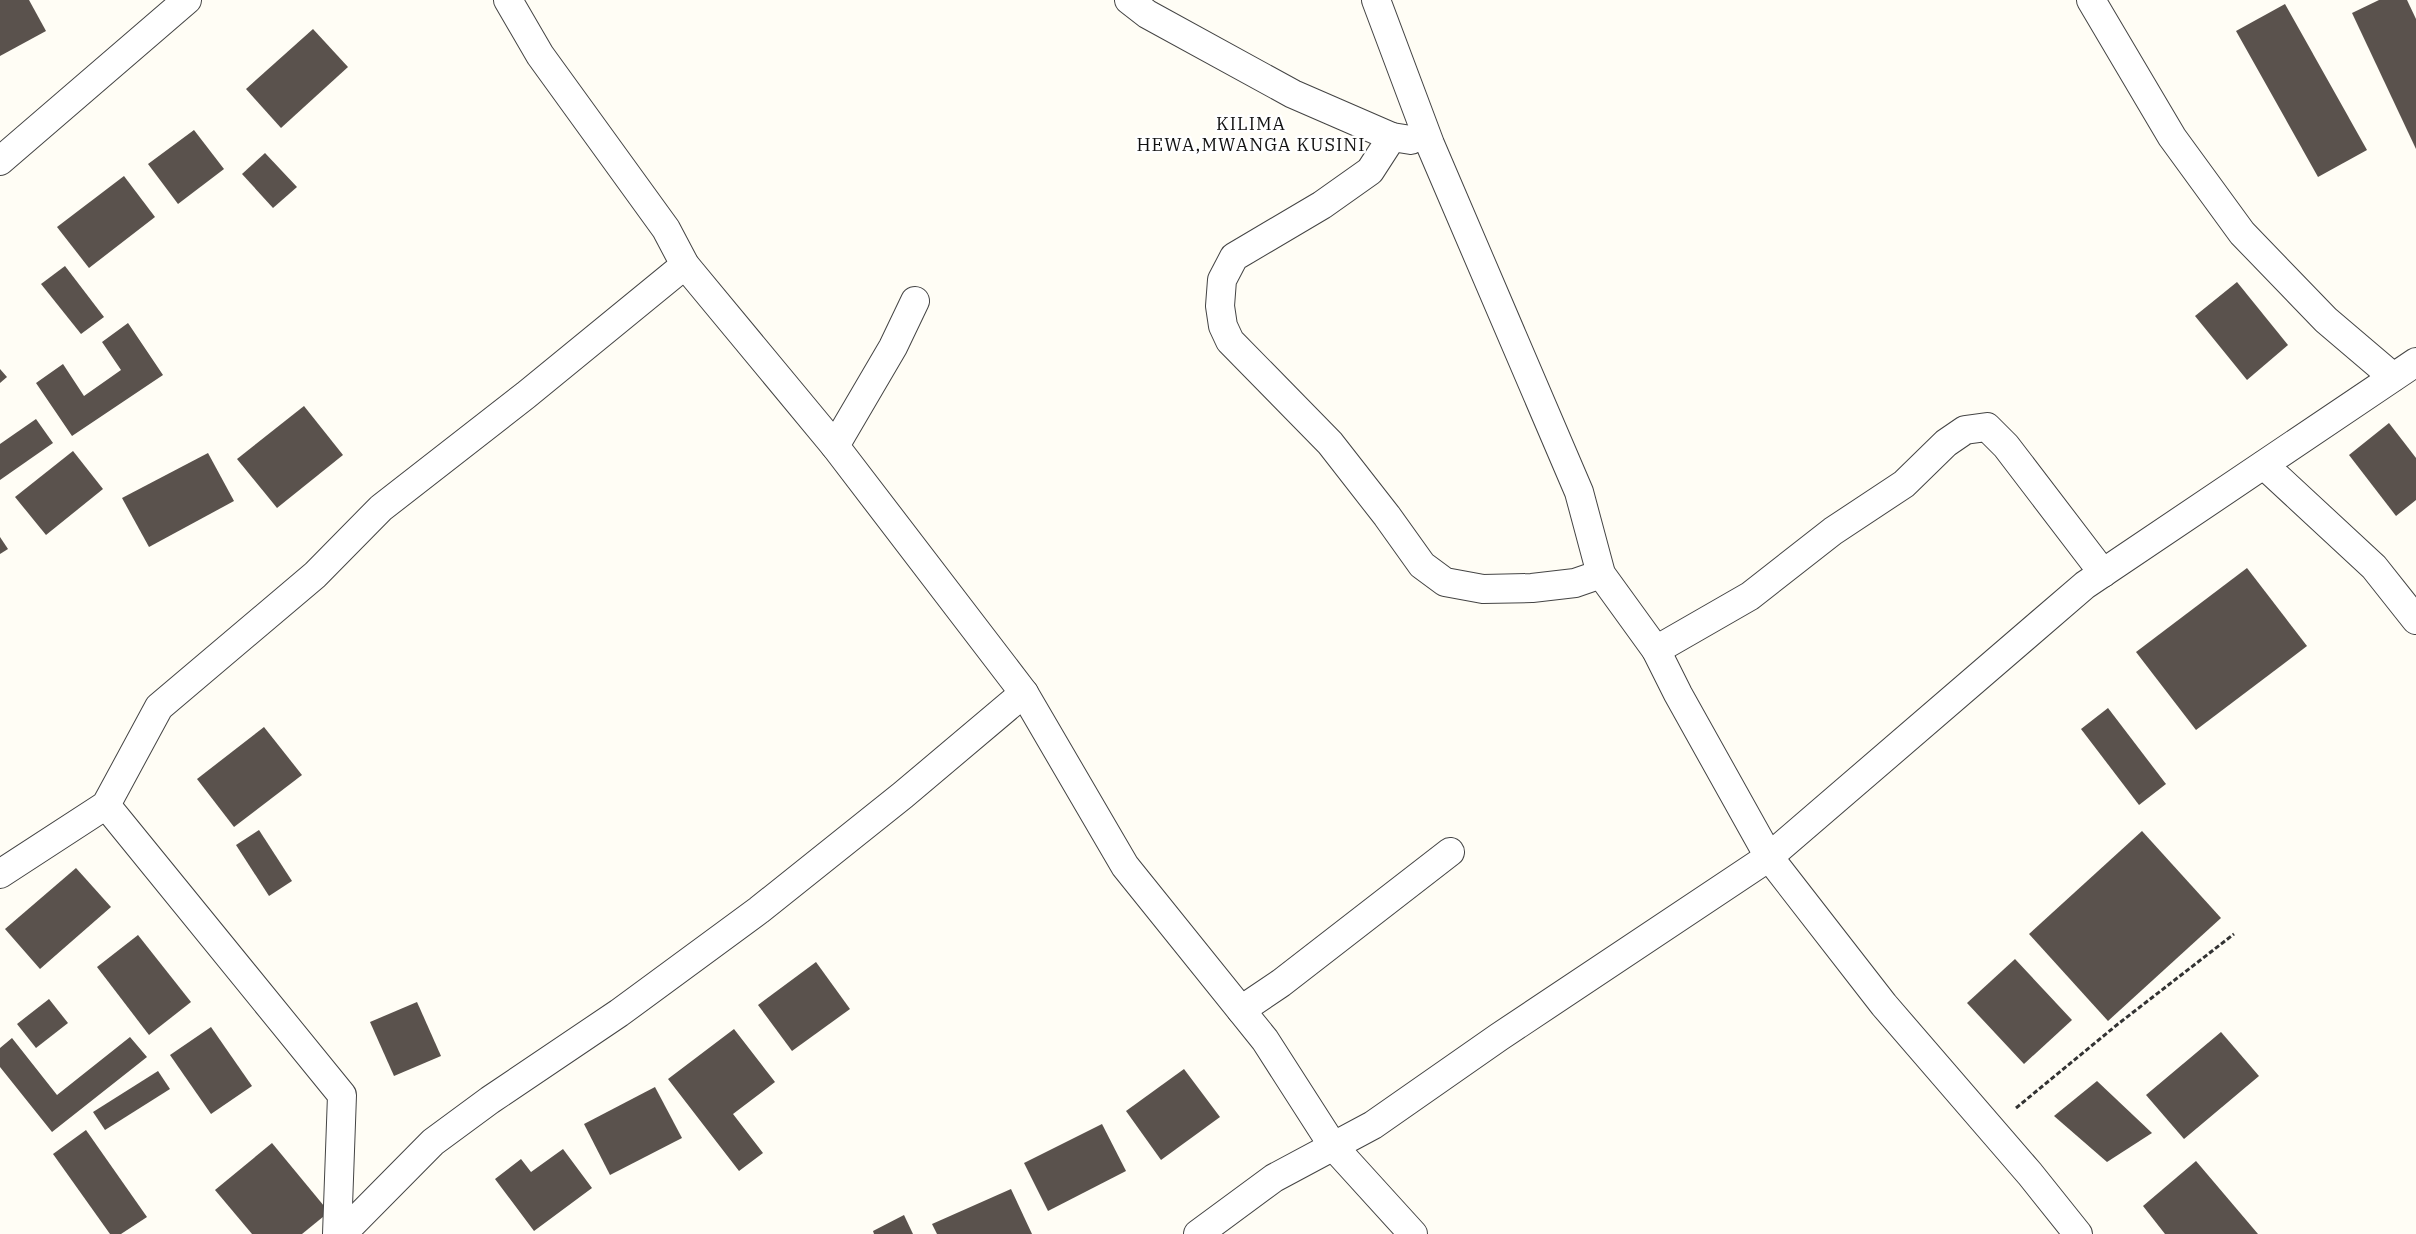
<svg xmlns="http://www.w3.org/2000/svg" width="2416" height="1234" font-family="'IBM Plex Serif',serif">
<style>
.building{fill:#5a524d}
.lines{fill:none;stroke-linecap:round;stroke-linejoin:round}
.street-casing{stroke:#444;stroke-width:30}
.path{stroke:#333;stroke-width:3;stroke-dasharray:5 2.5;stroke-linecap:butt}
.street{stroke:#fff;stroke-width:28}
.labels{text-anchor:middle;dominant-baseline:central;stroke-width:5;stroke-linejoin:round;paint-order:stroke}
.neighbourhood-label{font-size:18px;letter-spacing:1px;fill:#111;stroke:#fff}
</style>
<rect width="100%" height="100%" fill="#fffdf5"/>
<g class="building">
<path d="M0,0h29l17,31 -46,25z"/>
<path d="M2379,0h28l9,19v130l-64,-136z"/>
<path d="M2285,4l82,146 -49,27 -82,-146z"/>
<path d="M313,29l35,38 -67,61 -35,-39z"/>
<path d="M194,130l30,39 -46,35 -30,-40z"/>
<path d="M265,153l32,34 -24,21 -31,-34z"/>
<path d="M124,176l31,41 -66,51 -32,-41z"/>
<path d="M65,266l39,51 -23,17 -40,-50z"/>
<path d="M2237,282l51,63 -41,35 -52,-64z"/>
<path d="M128,323l35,52 -91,61 -36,-53 27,-19 21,32 37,-26 -19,-28z"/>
<path d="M0,369l7,8 -7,6z"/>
<path d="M304,406l39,49 -66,53 -40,-49z"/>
<path d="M36,419l17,24 -53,37v-36z"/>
<path d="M2389,423l27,35v42l-20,16 -47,-61z"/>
<path d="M73,451l30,38 -57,46 -31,-38z"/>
<path d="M208,453l26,48 -85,46 -27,-49z"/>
<path d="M0,537l8,12 -8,5z"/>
<path d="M2247,568l60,78 -111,84 -60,-78z"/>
<path d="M2108,708l58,76 -27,21 -58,-76z"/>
<path d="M264,727l38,48 -68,52 -37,-48z"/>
<path d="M259,830l33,51 -23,15 -33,-51z"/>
<path d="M2142,831l79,87 -113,103 -79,-87z"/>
<path d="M76,868l35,39 -71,62 -35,-40z"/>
<path d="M138,935l53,67 -42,33 -52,-68z"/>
<path d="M2015,959l57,61 -48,44 -57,-61z"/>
<path d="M816,962l34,47 -58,42 -34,-46z"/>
<path d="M49,999l19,24 -32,25 -19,-24z"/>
<path d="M417,1002l24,54 -47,20 -24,-54z"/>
<path d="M211,1027l41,59 -41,28 -41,-59z"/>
<path d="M734,1029l41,53 -42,32 30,39 -24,18 -71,-92z"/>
<path d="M2221,1032l38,44 -75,63 -38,-44z"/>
<path d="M130,1037l17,20 -95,75 -52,-65v-19l12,-10 45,57z"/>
<path d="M1184,1069l36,48 -59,43 -35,-49z"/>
<path d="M158,1071l12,18 -65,41 -12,-18z"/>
<path d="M2097,1081l55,52 -45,29 -53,-46z"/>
<path d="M655,1087l27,51 -72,37 -26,-51z"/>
<path d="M1102,1124l24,47 -78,40 -24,-48z"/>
<path d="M86,1130l61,87 -26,17h-11l-57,-80z"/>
<path d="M272,1143l57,69 -27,22h-50l-37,-44z"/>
<path d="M563,1149l29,39 -58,43 -39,-52 26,-20 10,13z"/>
<path d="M2196,1161l62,73h-93l-22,-28z"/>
<path d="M1011,1189l21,45h-95l-5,-10z"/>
<path d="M904,1215l9,19h-39l-1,-3z"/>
</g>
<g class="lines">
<defs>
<g id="street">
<path d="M508,0l32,55 126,174 19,36 150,181 189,247 101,173 140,174 68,106 80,88"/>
<path d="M1129,0l18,14 146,80 99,43 19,3"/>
<path d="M1376,0l54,144 149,348 22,82 55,76 22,44 91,163 115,148 146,169 48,60"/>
<path d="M2091,0l81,137 70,96 84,87 67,57"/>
<path d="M1392,137l-22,34 -48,34 -88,52 -12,23 -2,26 3,20 7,15 100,102 57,73 35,49 23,17 38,7 49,-1 43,-5 26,-9"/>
<path d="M0,161l187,-161"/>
<path d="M835,446l58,-99 22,-46"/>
<path d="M2264,465l110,102 42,53"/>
<path d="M1656,650l94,-54 83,-65 71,-47 42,-41 19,-13 22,-3 19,19 97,127"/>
<path d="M106,805l236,290 -5,139"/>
<path d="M0,874l106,-69 53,-98 156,-132 66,-67 145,-113 159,-130"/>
<path d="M1241,1010l40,-27 169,-131"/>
<path d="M342,1234l91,-92 57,-42 129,-87 140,-103 144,-115 121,-102"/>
<path d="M1198,1234l76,-56 99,-53 126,-88 270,-180 316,-272 331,-223"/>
</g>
</defs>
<use href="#street" class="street-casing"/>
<path class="path" d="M2016,1108l102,-84 116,-90"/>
<use href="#street" class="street"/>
</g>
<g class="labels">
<g class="neighbourhood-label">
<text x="1251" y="123">KILIMA<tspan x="1251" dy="21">HEWA,MWANGA KUSINI</tspan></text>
</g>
</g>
</svg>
